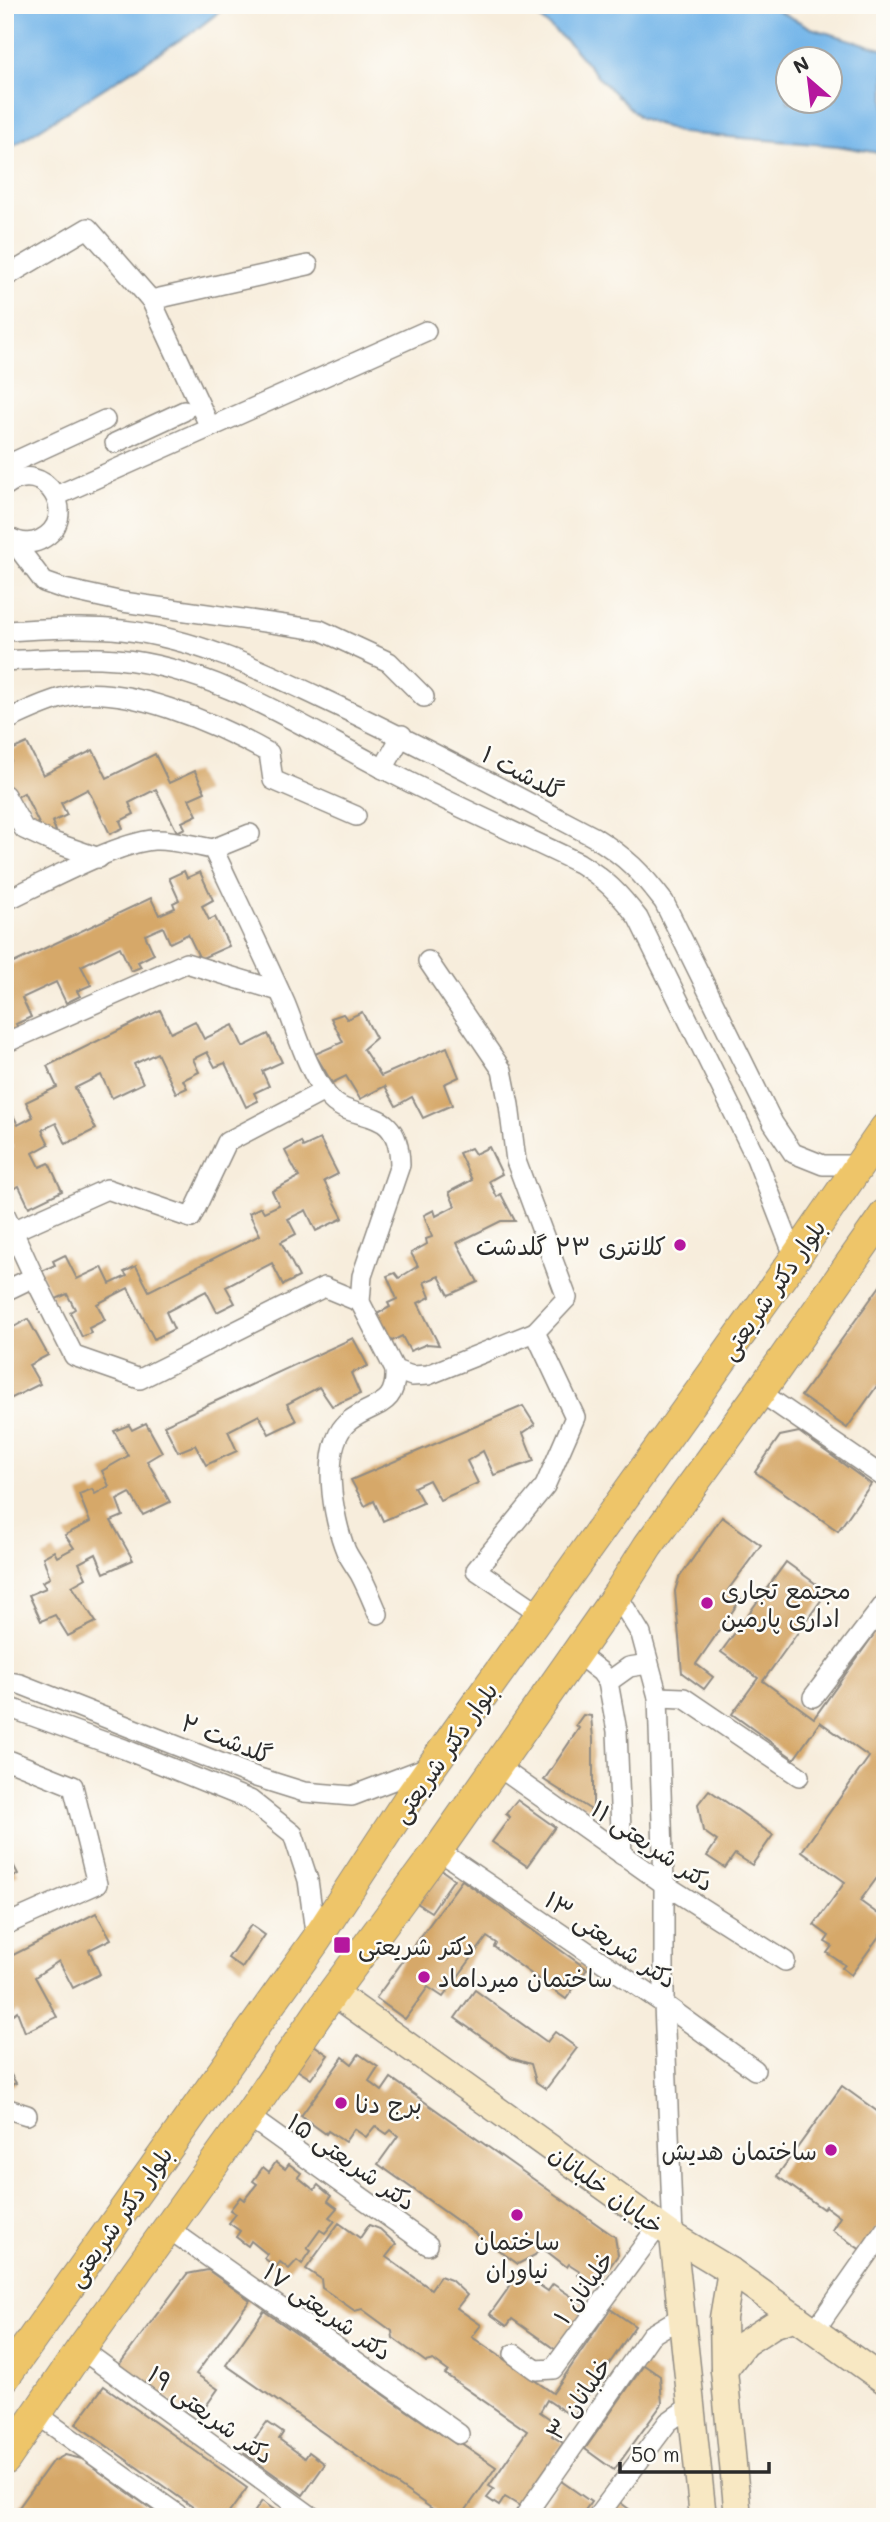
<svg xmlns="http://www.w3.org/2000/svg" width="890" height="2522" font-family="Mali,'Playpen Sans Arabic',sans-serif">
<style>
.water{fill:#74b6e9;stroke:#50708a;stroke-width:2;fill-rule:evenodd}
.building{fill:#d6a869}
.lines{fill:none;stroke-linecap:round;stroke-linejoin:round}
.street-casing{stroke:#918c84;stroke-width:22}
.secondary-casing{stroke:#918c84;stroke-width:29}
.primary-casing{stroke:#918c84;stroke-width:32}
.street{stroke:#fff;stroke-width:19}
.secondary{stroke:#f8e8c3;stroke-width:26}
.primary{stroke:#eec569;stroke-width:30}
.poi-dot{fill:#b5179e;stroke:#fdfcf7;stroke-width:2.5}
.labels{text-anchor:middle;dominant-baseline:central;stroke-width:5;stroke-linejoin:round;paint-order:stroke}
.street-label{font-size:24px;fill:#2b2b2b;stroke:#fdfcf7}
.poi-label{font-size:24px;fill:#2b2b2b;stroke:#fdfcf7;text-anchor:start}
</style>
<rect width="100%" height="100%" fill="#fdfcf7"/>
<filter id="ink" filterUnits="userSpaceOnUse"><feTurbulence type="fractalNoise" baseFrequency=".0143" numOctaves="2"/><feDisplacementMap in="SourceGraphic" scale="14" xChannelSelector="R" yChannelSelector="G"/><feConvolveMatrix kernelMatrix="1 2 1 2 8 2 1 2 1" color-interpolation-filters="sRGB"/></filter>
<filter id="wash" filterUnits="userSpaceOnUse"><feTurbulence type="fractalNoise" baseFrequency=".00686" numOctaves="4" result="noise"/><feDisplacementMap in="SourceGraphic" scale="28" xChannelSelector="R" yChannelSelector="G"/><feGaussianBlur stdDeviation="1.57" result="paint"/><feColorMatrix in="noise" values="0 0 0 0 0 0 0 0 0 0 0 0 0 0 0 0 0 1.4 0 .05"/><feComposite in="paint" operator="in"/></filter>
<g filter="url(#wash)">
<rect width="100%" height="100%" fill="#f7eddc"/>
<g class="water">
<path d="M15,5h213l-31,24 -192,122v-140z"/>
<path d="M524,5h244l43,23 74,22v104l-47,-8 -156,-13 -42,-15 -41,-40 -27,-32zM788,60h42v42h-42z"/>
</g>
<g id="blocks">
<g class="building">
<path d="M27,743l16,32 50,-25 14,28 48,-24 14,29 26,-12 10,21 -16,7 8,16 -15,7 3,6 -8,4 -21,-43 -27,14 5,11 -14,7 3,7 -13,6 -22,-45 -27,14 6,12 -15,7 4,9 -11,5 -21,-43 -11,6 -8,-17v-18l6,-3 -4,-9z"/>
<path d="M184,871l3,7 13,-6 13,28 -11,6 7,14 6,-3 14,29 -29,13 -12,-25 -18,9 -7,-16 -18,8 9,19 -16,8 3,5 -10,4 -11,-24 -39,19 10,19 -14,6 3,5 -14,7 -10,-21 -34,16 9,19 -15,7 3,5 -14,6v-68l146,-69 8,17 16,-7 -2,-5 6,-3 -10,-22z"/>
<path d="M160,1010l11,23 24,-12 9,18 29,-14 10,22 25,-13 14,28 -20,9 7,15 -15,7 4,8 -12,6 -21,-44 -10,4 -8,-15 -14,7 6,13 -16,8 4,8 -11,5 -19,-40 -23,11 9,19 -31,15 -11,-23 -26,13 21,41 -30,15 -10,-21 -14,7 7,14 -16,9 7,14 9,-4 13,28 -33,16 -10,-21 -14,6v-40l8,-4 -8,-15v-11l9,-5 4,8 15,-8 -7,-15 31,-15 -10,-21z"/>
<path d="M362,1012l14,26 -13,11 18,27 66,-29 12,30 -15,7 8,21 -29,13 -11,-21 -16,9 -11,-20 -25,13 -14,-23 -14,7 -17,-29 28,-12 -12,-24 12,-4 4,5z"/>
<path d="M320,1139l18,35 -14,7 19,37 -27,13 -10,-21 -18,9 8,15 -15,8 18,35 -16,8 -11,-22 -46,24 9,16 -18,9 -11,-21 -40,21 8,17 -20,10 -26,-51 -31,16 8,16 -16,8 2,5 -9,4 -12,-25 5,-3 -8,-15 -13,6 -14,-28 15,-7 -2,-4 12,-6 12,24 25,-12 8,17 17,-8 -3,-4 12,-6 13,25 111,-56 -11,-22 12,-6 3,5 15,-7 -7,-14 27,-14 -14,-26 16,-9 2,5z"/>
<path d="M489,1147l13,27 -13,7 8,16 4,-3 14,27h-14l-44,22 21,39 -29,13 -10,-19 -15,6 6,15 -12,6 21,42 -12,-1 -17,7 -8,-15 -14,7 -13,-28 15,-8 -2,-4 9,-4 -10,-23 8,-3 4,5 19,-12 -7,-13 16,-9 -1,-5 6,-2 -8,-22 10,-5 2,6 19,-10 -6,-14 23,-12 -13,-27 12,-5 4,6z"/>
<path d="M885,1279v113l-8,-6 -30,42 -46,-32z"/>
<path d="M28,1319l20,36 -19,10 11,19 -32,16 -3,-6v-62z"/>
<path d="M353,1338l15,28 -17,7 9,21 -28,12 -13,-19 -32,17 9,17 -27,13 -10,-19 -31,16 9,20 -31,14 -11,-20 -17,7 -14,-27z"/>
<path d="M523,1406l12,19 -12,8 11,28 -40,14 -11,-24 -16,10 11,22 -38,17 -11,-20 -15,7 9,16 -40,18 -9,-20 -9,5 -14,-26z"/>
<path d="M146,1423l16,29 -15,9 23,41 -27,13 -13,-22 -13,7 6,16 -12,5 22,39 -29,13 -8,-19 -17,9 7,15 -14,8 24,36 -28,14 -13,-21 -14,6 -12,-26 17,-7 -4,-6 8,-4 -7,-21 11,-6 3,6 17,-9 -9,-13 25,-13 -11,-28 13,-5 3,5 14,-8 -7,-15 26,-15 -14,-25 15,-6 3,5z"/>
<path d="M799,1432l72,52 -33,47 -83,-59 25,-36z"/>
<path d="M722,1517l39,28 -33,45 13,9 -45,65 17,13 -9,12 -22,-16 -7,-82 4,-13z"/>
<path d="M786,1562l41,30 -64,89 51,37 71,-99v248l-25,34 25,18v9l-34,47 -9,-7 3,-3 -18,-12 5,-7 -7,-4 4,-6 -15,-11 31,-43 -43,-31 67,-94 -49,-35 -26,37 -62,-45 26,-36 -37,-26z"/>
<path d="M583,1715l8,1 2,23v72l-49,-31 35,-52 -3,-3z"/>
<path d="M709,1790l64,45 -21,30 -17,-11 -10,14 -18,-12 10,-15 -14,-10 -5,-27z"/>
<path d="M517,1800l38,27 -28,39 -35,-24 18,-25 -4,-3z"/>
<path d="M5,1849l13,25 -13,6z"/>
<path d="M440,1869l14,10 -23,33 -14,-9z"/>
<path d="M462,1880l125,89 -21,30 -72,-52 2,-4 -9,-6 -44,60 -15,-10 -23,32 -29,-21z"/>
<path d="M96,1913l15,26 -22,11 11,24 -27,14 -14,-27 -24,16 22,40 -32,15 -8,-21 -12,9v-37l8,-4 -8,-20z"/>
<path d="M251,1925l14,10 -23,33 -14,-10z"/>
<path d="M475,1990l72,52 8,-10 22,16 -31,41 -10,-7 -5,-18 -20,-6 -56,-40z"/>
<path d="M314,2045l14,10 -17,24 -14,-9z"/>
<path d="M359,2054l19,13 -9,14 13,10 9,-13 224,159 3,18 -23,32 -17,-12 2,-4 -11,-7 -2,3 -26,-20 -6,8 -17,9 -140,-100 20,-28 -7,-6 -4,4 -12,-8 -9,11 -12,-8 -9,13 -17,-11 -2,3 -25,-18 42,-59 9,7z"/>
<path d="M5,2065l11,18 -11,5z"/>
<path d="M842,2086l43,31v100l-24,33 -29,-20 8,-13 -15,-11 -2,3 -46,-33z"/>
<path d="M276,2162l9,7 4,-5 12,9 -3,4 16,13 4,-5 13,11 -3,5 9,7 -8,9 6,4 -10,12 -5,-3 -13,18 4,3 -9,13 -5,-4 -8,9 -9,-7 -4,5 -12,-9 3,-4 -16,-13 -3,5 -12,-9 4,-6 -11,-8 7,-9 -6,-4 10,-13 4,3 13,-16 -4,-3 10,-14 6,5z"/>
<path d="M339,2223l21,15 9,-13 11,4 16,15 -10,13 45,32 9,-13 11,4 16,15 -10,13 24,17 -9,12 81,56 57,-84 25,17 -62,91 -26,-17 -7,12 19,13 -7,11 11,7 -43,63 -15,-9 -6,9 -12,-8 7,-9 -5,-3 38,-55 -82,-57 3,-3 -15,-11 -7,2 -33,-24 -1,-7 -30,-22 -7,2 -33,-23 -1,-9 -15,-10z"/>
<path d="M208,2270l42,30 -54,74 22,15 -22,31 -77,-55 68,-91z"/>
<path d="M520,2272l28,19 5,-7 34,23 -31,43 -44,-31 -5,7 -17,-12z"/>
<path d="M264,2311l152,106 40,27 2,-3 38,26 -35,50h-17l-218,-152z"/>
<path d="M644,2365l16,11 2,28 -48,66 -29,-21z"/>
<path d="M104,2386l143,102 -21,29h-19l-131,-93z"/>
<path d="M267,2422l16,11 -4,6 26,19 4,-6 16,12 -22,31 -59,-42z"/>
<path d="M65,2455l17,4 80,58h-150l39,-54z"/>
<path d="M561,2481l30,21 -11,15h-44z"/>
<path d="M262,2501l22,16h-33z"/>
<path d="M618,2501l22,16h-34z"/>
</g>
</g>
</g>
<g filter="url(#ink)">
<use href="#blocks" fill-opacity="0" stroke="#918c84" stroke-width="2"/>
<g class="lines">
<defs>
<g id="street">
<path d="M5,277l83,-49 63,72 157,-35"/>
<path d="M151,300l59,127"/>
<path d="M115,443l69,-32"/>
<path d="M5,466l100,-46"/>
<path d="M5,486c40,-31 78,33 35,54 -11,5 -22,3 -32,-3"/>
<path d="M56,496l370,-165"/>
<path d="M13,541l31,41 20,7 59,13 197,28 69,32 35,35"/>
<path d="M5,631c39,-2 78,-5 117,-1 71,8 138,39 201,69 92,43 181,91 271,138 32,20 47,35 70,65l109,221 20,30 30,12h36"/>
<path d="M5,661c38,-2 75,-5 112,-2 97,9 181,65 265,109 64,34 131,63 197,95 26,16 40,30 59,55l118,240 39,100"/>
<path d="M5,721c20,-9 39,-19 60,-24 57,-16 154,28 204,56l4,27 83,36"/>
<path d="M383,769l19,-34"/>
<path d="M5,795l19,34 26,12 49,17"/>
<path d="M213,849l37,-15"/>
<path d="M5,901c36,-17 113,-59 149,-61 20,-1 40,6 59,9 24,51 49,103 72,154 12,29 22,67 42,92 24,32 72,4 73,70l-38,111 -2,26 35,68 17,6 16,-1 107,-43"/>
<path d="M428,961l74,109 7,35 7,56 51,137 -32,34 40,85 -30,69 -69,84 65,44"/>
<path d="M5,1043l181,-80 93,28"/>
<path d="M5,1214l29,63 40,79 66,23 184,-92 36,15"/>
<path d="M13,1231l94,-42 84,29 36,-76 97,-51"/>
<path d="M5,1291l29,-14"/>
<path d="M760,1392l125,86"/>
<path d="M617,1595l24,39 17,63 6,187v120l9,232"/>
<path d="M378,1614c-6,-14 -11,-27 -18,-40 -5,-8 -10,-15 -14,-23 -13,-31 -27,-106 3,-130 25,-19 48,-13 46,-51"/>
<path d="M575,1652l26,20 7,10"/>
<path d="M5,1681l15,3 236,93 48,15 48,4 78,-30"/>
<path d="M658,1697l26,1 115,78"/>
<path d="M813,1697l72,-94"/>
<path d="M5,1706l119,43 126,51 43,34 15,46 8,60"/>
<path d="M5,1764l6,-3 62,25 24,98 -92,41"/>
<path d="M496,1765l168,119 121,77"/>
<path d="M438,1850l226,154 91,66"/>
<path d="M622,1855l-5,-124 -9,-49 21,-15 19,-3"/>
<path d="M5,2108l22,7"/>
<path d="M248,2116l180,129"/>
<path d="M169,2229l290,205"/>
<path d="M815,2330l70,-100"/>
<path d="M81,2349l231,168"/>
<path d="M514,2354l22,16 17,-1 106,-144"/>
<path d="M38,2415l143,102"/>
<path d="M524,2517l127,-182 30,-18"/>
<path d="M597,2517l71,-95 24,-17"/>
</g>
<g id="secondary">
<path d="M333,1992l340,244 58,35 154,110"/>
<path d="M673,2236l30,281"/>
<path d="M731,2271l-8,47 1,52 14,147"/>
<path d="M724,2370l21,-27 28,-18 23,-8"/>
</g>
<g id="primary">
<path d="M5,2377l311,-437 93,-142 386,-540 90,-130"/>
<path d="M5,2460l76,-111 167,-233 85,-124 105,-142 179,-255 31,-49 112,-154 125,-178"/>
</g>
</defs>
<use href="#street" class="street-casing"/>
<use href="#secondary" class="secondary-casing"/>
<use href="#primary" class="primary-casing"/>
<use href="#street" class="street"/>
<use href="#secondary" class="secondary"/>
<use href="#primary" class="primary"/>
</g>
</g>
<g class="poi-dot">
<circle cx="680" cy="1245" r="7"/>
<circle cx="707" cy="1603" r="7"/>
<rect x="333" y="1936" width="18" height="18" rx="3.5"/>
<circle cx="424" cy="1977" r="7"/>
<circle cx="341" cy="2103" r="7"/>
<circle cx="831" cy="2150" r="7"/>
<circle cx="517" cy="2215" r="7"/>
</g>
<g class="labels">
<g class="street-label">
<text transform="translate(523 772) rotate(28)">گلدشت ۱</text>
<text transform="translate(772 1289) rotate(-55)">بلوار دکتر شریعتی</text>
<text transform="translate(227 1738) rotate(22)">گلدشت ۲</text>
<text transform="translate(444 1752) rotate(-55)">بلوار دکتر شریعتی</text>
<text transform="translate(653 1845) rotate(34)">۱۱ دکتر شریعتی</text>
<text transform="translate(611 1939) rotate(34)">۱۳ دکتر شریعتی</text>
<text transform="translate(352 2161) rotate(35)">۱۵ دکتر شریعتی</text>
<text transform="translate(607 2189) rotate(36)">خیابان خلبانان</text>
<text transform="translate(119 2216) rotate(-55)">بلوار دکتر شریعتی</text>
<text transform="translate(583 2287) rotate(-54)">۱ خلبانان</text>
<text transform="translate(328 2311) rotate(35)">۱۷ دکتر شریعتی</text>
<text transform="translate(578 2398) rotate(-55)">۳ خلبانان</text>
<text transform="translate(211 2414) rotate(36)">۱۹ دکتر شریعتی</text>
</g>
<g class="poi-label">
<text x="666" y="1245" text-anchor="end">کلانتری ۲۳ گلدشت</text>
<text x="721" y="1589">مجتمع تجاری<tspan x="721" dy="28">اداری پارمین</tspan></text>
<text x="358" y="1945">دکتر شریعتی</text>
<text x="438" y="1977">ساختمان میرداماد</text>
<text x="355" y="2103">برج دنا</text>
<text x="817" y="2150" text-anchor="end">ساختمان هدیش</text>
<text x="517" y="2240" text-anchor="middle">ساختمان<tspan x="517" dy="28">نیاوران</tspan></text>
</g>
</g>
<rect width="890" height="2522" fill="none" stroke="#fdfcf7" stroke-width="28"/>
<g transform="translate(809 80) rotate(332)"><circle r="33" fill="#fdfcf7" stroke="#a9a8a5" stroke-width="2"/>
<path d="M0-5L12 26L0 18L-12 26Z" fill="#b5179e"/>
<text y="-10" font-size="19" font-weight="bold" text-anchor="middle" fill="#2b2b2b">N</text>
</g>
<path d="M620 2462v10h149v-10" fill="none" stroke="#2b2b2b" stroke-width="3.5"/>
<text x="631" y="2462" font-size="21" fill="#2b2b2b" stroke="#fdfcf7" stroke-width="5" paint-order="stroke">50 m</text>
</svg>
